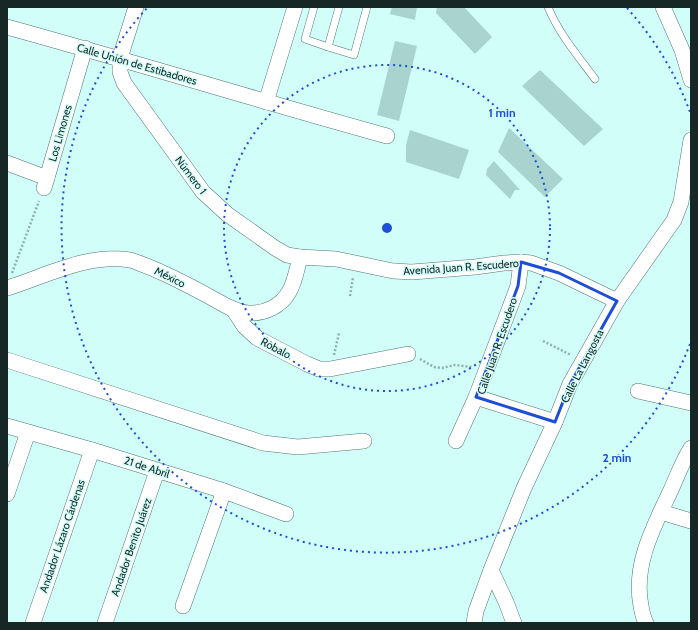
<svg xmlns="http://www.w3.org/2000/svg" width="698" height="630" font-family="Cabin,sans-serif">
<style>
.building{fill:#a8d3ce}
.lines{fill:none;stroke-linecap:round;stroke-linejoin:round}
.service-casing{stroke:#4e7672;stroke-width:8}
.minor-casing{stroke:#4e7672;stroke-width:16}
.path{stroke:#8eb0ac;stroke-width:2.5;stroke-dasharray:2 2;stroke-linecap:butt}
.service{stroke:#fff;stroke-width:7}
.minor{stroke:#fff;stroke-width:15}
.marked{fill:none;stroke:#1d4ed8;stroke-width:3;stroke-linejoin:round}
.ring{fill:none;stroke:#1d4ed8;stroke-width:2;stroke-dasharray:2 4}
.labels{text-anchor:middle;dominant-baseline:central;stroke-width:3;stroke-linejoin:round;paint-order:stroke}
.street-label{font-size:11px;fill:#162725;stroke:#d2fef9}
.centre{fill:#1d4ed8;stroke:#d2fef9;stroke-width:2}
.ring-label{font-size:12px;text-anchor:middle;font-weight:bold;fill:#1d4ed8;stroke:#d2fef9;stroke-width:3;stroke-linejoin:round;paint-order:stroke}
</style>
<rect width="100%" height="100%" fill="#d2fef9"/>
<g class="building">
<path d="M392,7h25l-2,13 -25,-6z"/>
<path d="M437,7h27l28,30 -17,17 -39,-41z"/>
<path d="M395,41l22,5 -18,75 -22,-6z"/>
<path d="M540,70l63,59 -19,17 -62,-60z"/>
<path d="M509,128l54,51 -18,18 -47,-45z"/>
<path d="M410,130l59,20 -10,29 -53,-17v-17z"/>
<path d="M494,161l26,29h-5l-5,9 -24,-24 1,-6z"/>
</g>
<g class="lines">
<defs>
<g id="service">
<path d="M314,7l-9,32 23,8"/>
<path d="M339,7l-11,40 26,8 13,-48"/>
<path d="M548,7c11,27 30,49 47,72"/>
</g>
<g id="minor">
<path d="M136,7l-16,51v14l4,11 79,109 24,22 48,34 12,7 13,2 36,2 57,12 19,1 63,-5 29,-4 17,-1 10,1 28,10 58,28"/>
<path d="M663,7l19,43 9,30"/>
<path d="M7,27c127,35 253,74 380,109"/>
<path d="M266,102l29,-95"/>
<path d="M7,163l40,15"/>
<path d="M44,188l41,-140"/>
<path d="M7,288c39,-12 81,-35 123,-28 4,1 9,3 14,5 24,9 46,21 68,33 11,6 23,14 36,15 17,1 33,-7 41,-21 6,-10 8,-23 11,-35"/>
<path d="M233,309l11,17 13,12 50,26 12,5h11l78,-15"/>
<path d="M7,360l256,83 35,4 66,-6"/>
<path d="M638,391l53,12"/>
<path d="M476,397l79,25"/>
<path d="M7,426l85,24 132,41 62,23"/>
<path d="M456,441l20,-44 42,-111 3,-24"/>
<path d="M7,494l21,-62"/>
<path d="M661,512l30,9"/>
<path d="M491,570l15,32 8,21"/>
<path d="M183,606l41,-115"/>
<path d="M33,623l59,-173"/>
<path d="M105,623l52,-152"/>
<path d="M474,623l2,-12 15,-41 33,-82 31,-66 15,-38 47,-83 57,-81 7,-18 10,-62"/>
<path d="M646,623c-3,-6 -4,-11 -5,-17 -8,-41 12,-78 29,-114 7,-15 12,-30 21,-44"/>
</g>
</defs>
<use href="#service" class="service-casing"/>
<use href="#minor" class="minor-casing"/>
<g class="path">
<path d="M12,273l27,-72"/>
<path d="M350,296l3,-19"/>
<path d="M543,341l28,14"/>
<path d="M334,355l5,-22"/>
<path d="M420,359l14,8 8,1 13,-3 17,2"/>
</g>
<use href="#service" class="service"/>
<use href="#minor" class="minor"/>
</g>
<path class="marked" d="M521,262l38,11 58,28 -47,83 -15,38 -79,-25 42,-111z"/>
<g class="ring">
<circle cx="387" cy="228" r="163"/>
<path d="M690 344A325 325 0 1 1 147 8M627 8A325 325 0 0 1 690 112"/>
</g>
<g class="labels">
<g class="street-label">
<text transform="translate(137 64) rotate(16)">Calle Unión de Estibadores</text>
<text transform="translate(60 133) rotate(-74)">Los Limones</text>
<text transform="translate(191 175) rotate(53)">Número 1</text>
<text transform="translate(461 267) rotate(-4)">Avenida Juan R. Escudero</text>
<text transform="translate(170 277) rotate(26)">México</text>
<text transform="translate(497 346) rotate(-71)">Calle Juan R. Escudero</text>
<text transform="translate(276 348) rotate(28)">Robalo</text>
<text transform="translate(582 366) rotate(-63)">Calle La Langosta</text>
<text transform="translate(147 467) rotate(18)">21 de Abril</text>
<text transform="translate(62 536) rotate(-71)">Andador Lázaro Cárdenas</text>
<text transform="translate(131 547) rotate(-71)">Andador Benito Juárez</text>
</g>
</g>
<circle cx="387" cy="228" r="6" class="centre"/>
<g class="ring-label">
<text x="502" y="117">1 min</text>
<text x="617" y="462">2 min</text>
</g>
<rect width="698" height="630" fill="none" stroke="#162725" stroke-width="16"/>
</svg>
